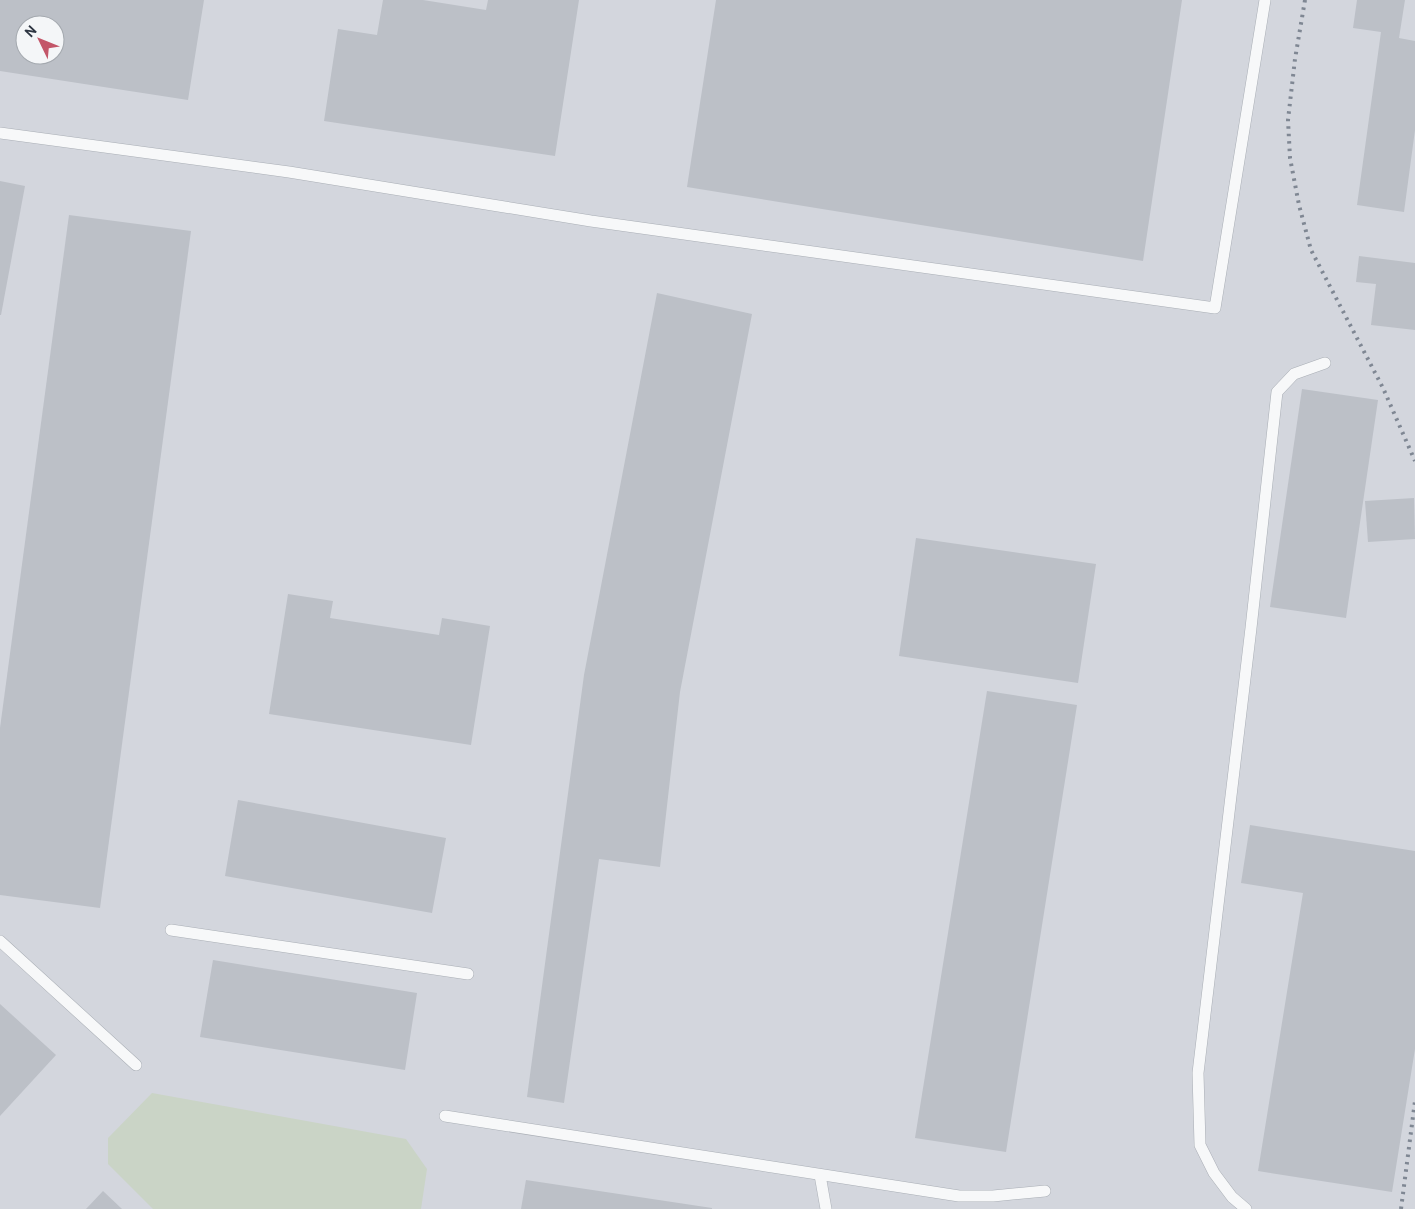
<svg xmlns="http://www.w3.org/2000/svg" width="1415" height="1209" font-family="Overpass,sans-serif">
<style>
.built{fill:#d3d6dd;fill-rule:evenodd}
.green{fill:#cad4c6}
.building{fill:#bcc0c7;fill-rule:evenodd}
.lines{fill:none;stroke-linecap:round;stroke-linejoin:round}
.service-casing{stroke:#a9aeb5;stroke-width:12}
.service{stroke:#f7f8f9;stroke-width:11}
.rail{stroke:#7f8793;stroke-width:4;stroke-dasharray:2.5 5;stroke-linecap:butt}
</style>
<rect width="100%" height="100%" fill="#e4e7eb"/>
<path class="built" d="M0,0h1415v1209h-1415zM25,25h30v30h-30z"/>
<path class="green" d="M152,1093l254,46 21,30 -6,40h-268l-45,-45v-26z"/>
<g class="building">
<path d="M0,0h204l-16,100 -188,-29zM25,25h30v30h-30z"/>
<path d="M383,0h40l63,10 2,-10h91l-24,156 -231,-35 14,-92 39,6z"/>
<path d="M716,0h466l-39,261 -456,-74z"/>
<path d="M1357,0h48l-6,38 16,3v89l-11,82 -47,-7 24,-173 -28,-4z"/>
<path d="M0,181l25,5 -24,129h-1z"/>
<path d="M69,215l122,16 -91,677 -100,-13v-167z"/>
<path d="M1359,256l56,7v67l-44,-5 5,-41 -20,-2z"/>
<path d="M657,293l95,21 -72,378 -20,175 -61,-8 -35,244 -37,-6 57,-422z"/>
<path d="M1302,389l76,11 -32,218 -76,-11z"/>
<path d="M1414,498l1,41 -47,3 -3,-41z"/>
<path d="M916,538l180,26 -18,119 -179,-27z"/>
<path d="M288,594l45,7 -3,17 109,17 3,-17 48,8 -19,119 -202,-31z"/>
<path d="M987,691l90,14 -71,447 -91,-14z"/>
<path d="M238,800l208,38 -14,75 -207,-37z"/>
<path d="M1250,825l165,26v198l-23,143 -134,-21 45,-278 -62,-10z"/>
<path d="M213,960l204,33 -12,77 -205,-33z"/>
<path d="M0,1004l56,51 -56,61z"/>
<path d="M526,1180l186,28v1h-191z"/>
<path d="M103,1191l19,18h-36z"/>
</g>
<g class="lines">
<defs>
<g id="service">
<path d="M0,133l289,39 302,49 624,87 50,-308"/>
<path d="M171,930l297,44"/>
<path d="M0,941l136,124"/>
<path d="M445,1116l514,80h34l52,-5"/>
<path d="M820,1175l6,34"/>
<path d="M1246,1209l-14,-12 -18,-24 -14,-28 -2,-72 53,-445 26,-236 17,-18 31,-11"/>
</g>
</defs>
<use href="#service" class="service-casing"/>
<use href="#service" class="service"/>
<g class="rail">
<path d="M1305,0l-10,59 -7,61 2,38 9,47 12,45 72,138 32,73"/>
<path d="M1401,1209l14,-108"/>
</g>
</g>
<g transform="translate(40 40) rotate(313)"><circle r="24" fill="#f4f6f8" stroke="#a4a9af"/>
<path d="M0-4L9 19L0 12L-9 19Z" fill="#c35669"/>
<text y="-8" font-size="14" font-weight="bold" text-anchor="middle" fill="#2d3542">N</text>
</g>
</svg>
